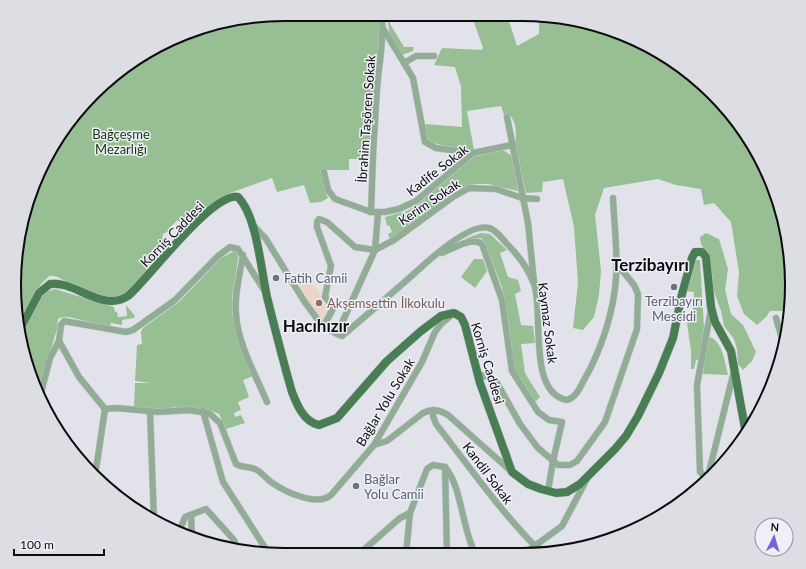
<svg xmlns="http://www.w3.org/2000/svg" width="806" height="569" font-family="Lato,sans-serif">
<style>
.education{fill:#ebd4c8}
.green{fill:#98bf93}
.lines{fill:none;stroke-linecap:round;stroke-linejoin:round}
.minor-casing{stroke:#c0c1c7;stroke-width:7}
.major-casing{stroke:#c0c1c7;stroke-width:9}
.minor{stroke:#91ad95;stroke-width:6}
.major{stroke:#497e55;stroke-width:8}
.worship-dot{fill:#6b7280;stroke:#eff0f7;stroke-width:1.5}
.education-dot{fill:#8d6e63;stroke:#eff0f7;stroke-width:1.5}
.labels{text-anchor:middle;dominant-baseline:central;stroke-width:3;stroke-linejoin:round;paint-order:stroke}
.street-label{font-size:13px;fill:#0c0c0e;stroke:#eff0f7}
.park-label{font-size:13px;fill:#10350d;stroke:#eff0f7}
.worship-label{font-size:13px;fill:#5b616d;stroke:#eff0f7;text-anchor:start}
.education-label{font-size:13px;fill:#785e54;stroke:#eff0f7;text-anchor:start}
.district-label{font-size:17px;font-weight:bold;fill:#0c0c0e;stroke:#eff0f7}
.rim{fill:none;stroke:#0c0c0e;stroke-width:2}
</style>
<rect width="100%" height="100%" fill="#e2e3ea"/>
<path class="education" d="M307,277l24,31 -7,15 -25,-35 1,-8z"/>
<g class="green">
<path d="M285,14l94,2 2,28 -4,23 -9,92h-19v11h-27l3,21 3,7 -7,4 -11,1 -6,-18 -27,7 -5,-14 -42,15 -27,17 -19,17 -6,-7 -10,9 1,2 -6,3 -1,4 7,6 -23,24 2,1c-8,9 -17,22 -28,27 -11,5 -39,-9 -51,-13 -7,-3 -12,-8 -20,-7l-8,8 -24,40 2,-92 23,-67 39,-59 53,-47 80,-36z"/>
<path d="M387,16h2l1,8 14,23h10l-1,4 -11,4 -12,-19z"/>
<path d="M472,17l36,1 9,28 22,-12v-15h35l83,31 68,56 31,43 22,49 12,51 1,53 -2,14 -5,-5h-14l-4,6 -9,8 -13,-11 -7,-18 2,-24 -8,-50 -17,-19 -10,2 -3,-16 -25,-4 -18,-6 -54,9 -9,27 6,56 -2,24 -5,22 -11,13 -10,-2 5,-45 -4,-56 -11,-48 -20,3 -1,10 -16,1 -11,-50c2,-9 1,-23 -6,-28h-5l-3,-9 -34,5 7,39c-11,-3 -38,-3 -45,-10 -3,-4 -3,-11 -4,-16l37,3 -1,-40 -6,-20 -21,-2 8,-17 39,2 2,-2z"/>
<path d="M503,150l9,6 6,35 -30,-7h-12l-10,2 -15,8 -61,46 -2,-6 4,-2 -3,-7 -2,1 -2,-9 22,-6 9,-5 57,-49z"/>
<path d="M481,233l9,1 17,16 -7,3 8,24 10,3 3,11 -6,3 6,31 12,1 2,17 -14,1 4,29 15,24 -6,6 -18,-29 -2,-7 -5,-42 -7,-38 -18,-45 -3,-4 -17,1z"/>
<path d="M706,233l13,6 9,30 -3,21 6,24 12,11 13,27 -4,9 -9,9 -5,-6 -1,-15 -3,-10 -10,-13 -3,-15 -8,-22 -1,-17 -4,-16 -7,-12 -1,-7z"/>
<path d="M234,251l3,1 1,5c-1,14 -5,28 -6,42 -1,28 11,52 21,77l-10,4 6,17 -11,5 3,8 -7,3 1,4 6,-2 4,8 -19,6 -7,-15 -12,-5 -32,-2 -14,3 -27,-3 1,-24h16l-16,-2 2,-36 5,-1 -1,-12 2,-4 37,-27 41,-43z"/>
<path d="M474,259h9l4,12 -12,17 -14,-11z"/>
<path d="M696,260h4l4,67 -5,33h-3l-2,9h-3v-18l-4,-28 3,-1v-11l3,-1 1,-18 -10,-1 9,-28z"/>
<path d="M55,289l59,18 1,5h2l1,5 9,-1 -1,-11 9,11 -1,2 -12,2v5l-11,-2 -1,4 -41,-10h-7l-4,2 -1,10 -19,64 -3,-5 -14,-49 11,-28 9,-16 5,-3z"/>
<path d="M710,337c13,5 15,26 18,38l-25,-1 3,-31z"/>
</g>
<g class="lines">
<defs>
<g id="minor">
<path d="M384,30l29,48 12,64 11,6 37,5"/>
<path d="M404,63l12,-7h18"/>
<path d="M507,117l21,106 6,59"/>
<path d="M324,172l4,18 7,9 36,13h14l14,-3 17,-8 57,-48 39,-8"/>
<path d="M371,212c1,-41 3,-82 6,-123 2,-26 7,-47 5,-73"/>
<path d="M253,225l13,14 38,62 19,26 19,9c25,-21 49,-42 74,-64 13,-12 54,-50 73,-44 8,2 13,11 18,16 12,12 21,24 27,40 10,28 -7,109 33,116 9,-2 13,-13 17,-20 17,-29 30,-69 32,-102 2,-26 -2,-54 -3,-80"/>
<path d="M442,253c10,-4 30,-17 40,-9l20,56 10,71 26,41 11,8 13,2 -9,39 -5,30"/>
<path d="M243,255c-3,19 -9,39 -7,58 1,29 20,63 31,89"/>
<path d="M776,318l8,28"/>
<path d="M323,327l11,-20 -9,-10 6,-31 -14,-39v-5l2,-3 8,3 28,25 20,3 19,-10 59,-43 16,-9 27,1 26,9 15,1"/>
<path d="M337,334l38,-84 3,-37"/>
<path d="M59,341l20,36 26,32"/>
<path d="M477,373l19,8 24,43 18,24 20,17h12l7,-4 28,-39 32,-93 1,-35 -4,-9 -17,-21"/>
<path d="M40,397l10,-39 9,-17 2,-16 3,-4 62,11 7,-2 42,-30 43,-44 12,-9 8,2 26,41"/>
<path d="M105,409l12,-1 41,4 30,-2 21,3 11,10 16,41c6,4 14,2 21,6 5,3 9,8 14,12 14,10 46,25 60,13l43,-50 48,-83 13,-30 6,-8 12,-10"/>
<path d="M433,410v6l3,8c32,41 62,84 98,121"/>
<path d="M203,411l20,71 46,72"/>
<path d="M150,412l4,108"/>
<path d="M743,421l12,-2"/>
<path d="M374,445l13,-4 36,-28c8,-4 17,-3 25,2l64,57"/>
<path d="M445,467c17,20 17,62 30,86"/>
<path d="M445,467l2,86"/>
<path d="M95,476l10,-67"/>
<path d="M708,479l-8,-7 -3,-87 14,-76"/>
<path d="M707,480l27,-109"/>
<path d="M191,515l1,22"/>
<path d="M179,532l6,-15 21,-8 28,31 4,10"/>
<path d="M525,553l37,-27 26,-49"/>
<path d="M359,554l41,-36 10,-5"/>
<path d="M406,554l4,-41 17,-44 6,-4 12,2"/>
</g>
<path id="major" d="M19,331l20,-38 11,-9c24,-4 52,29 78,12 21,-18 84,-104 110,-99 19,19 23,73 29,100 8,32 16,64 25,95 5,13 12,30 27,33l18,-7 50,-57 34,-30 20,-15 13,-3 7,4 4,8 15,58 32,89 16,12 13,5 15,4 11,-1 13,-8 35,-35 11,-13 12,-20 21,-43 14,-35 9,-44 10,-36 3,-6h7l4,5 5,50 4,15 16,29 15,83"/>
</defs>
<use href="#minor" class="minor-casing"/>
<use href="#major" class="major-casing"/>
<use href="#minor" class="minor"/>
<use href="#major" class="major"/>
</g>
<g class="worship-dot">
<circle cx="276" cy="278" r="4"/>
<circle cx="674" cy="287" r="4"/>
<circle cx="356" cy="486" r="4"/>
</g>
<circle class="education-dot" cx="319" cy="303" r="4"/>
<g class="labels">
<g class="street-label">
<text transform="translate(366 119) rotate(-86)">İbrahim Taşören Sokak</text>
<text transform="translate(437 170) rotate(-38)">Kadife Sokak</text>
<text transform="translate(429 202) rotate(-34)">Kerim Sokak</text>
<text transform="translate(172 234) rotate(-46)">Korniş Caddesi</text>
<text transform="translate(548 323) rotate(83)">Kaymaz Sokak</text>
<text transform="translate(488 363) rotate(73)">Korniş Caddesi</text>
<text transform="translate(385 402) rotate(-59)">Bağlar Yolu Sokak</text>
<text transform="translate(488 473) rotate(53)">Kandil Sokak</text>
</g>
<g class="park-label">
<text x="121" y="134">Bağçeşme<tspan x="121" dy="15">Mezarlığı</tspan></text>
</g>
<g class="worship-label">
<text x="284" y="278">Fatih Camii</text>
<text x="674" y="301" text-anchor="middle">Terzibayırı<tspan x="674" dy="15">Mescidi</tspan></text>
<text x="364" y="479">Bağlar<tspan x="364" dy="15">Yolu Camii</tspan></text>
</g>
<g class="education-label">
<text x="327" y="303">Akşemsettin İlkokulu</text>
</g>
<g class="district-label">
<text x="650" y="264">Terzibayırı</text>
<text x="316" y="325">Hacıhızır</text>
</g>
</g>
<path d="M0 0H806V569H0ZM284 21H522A263 263 0 0 1 785 284V285A263 263 0 0 1 522 548H284A263 263 0 0 1 21 285V284A263 263 0 0 1 284 21Z" fill="#dddee4" fill-rule="evenodd"/>
<path class="rim" d="M284 21H522A263 263 0 0 1 785 284V285A263 263 0 0 1 522 548H284A263 263 0 0 1 21 285V284A263 263 0 0 1 284 21Z"/>
<g transform="translate(774 537) rotate(5)"><circle r="19" fill="#eff0f7" stroke="#94959a"/>
<path d="M0-3L7 15L0 10L-7 15Z" fill="#7d61dc"/>
<text y="-6" font-size="11" font-weight="bold" text-anchor="middle" fill="#0c0c0e">N</text>
</g>
<path d="M14 549v6h90v-6" fill="none" stroke="#0c0c0e" stroke-width="2"/>
<text x="20" y="549" font-size="12" fill="#0c0c0e" stroke="#eff0f7" stroke-width="3" paint-order="stroke">100 m</text>
</svg>
